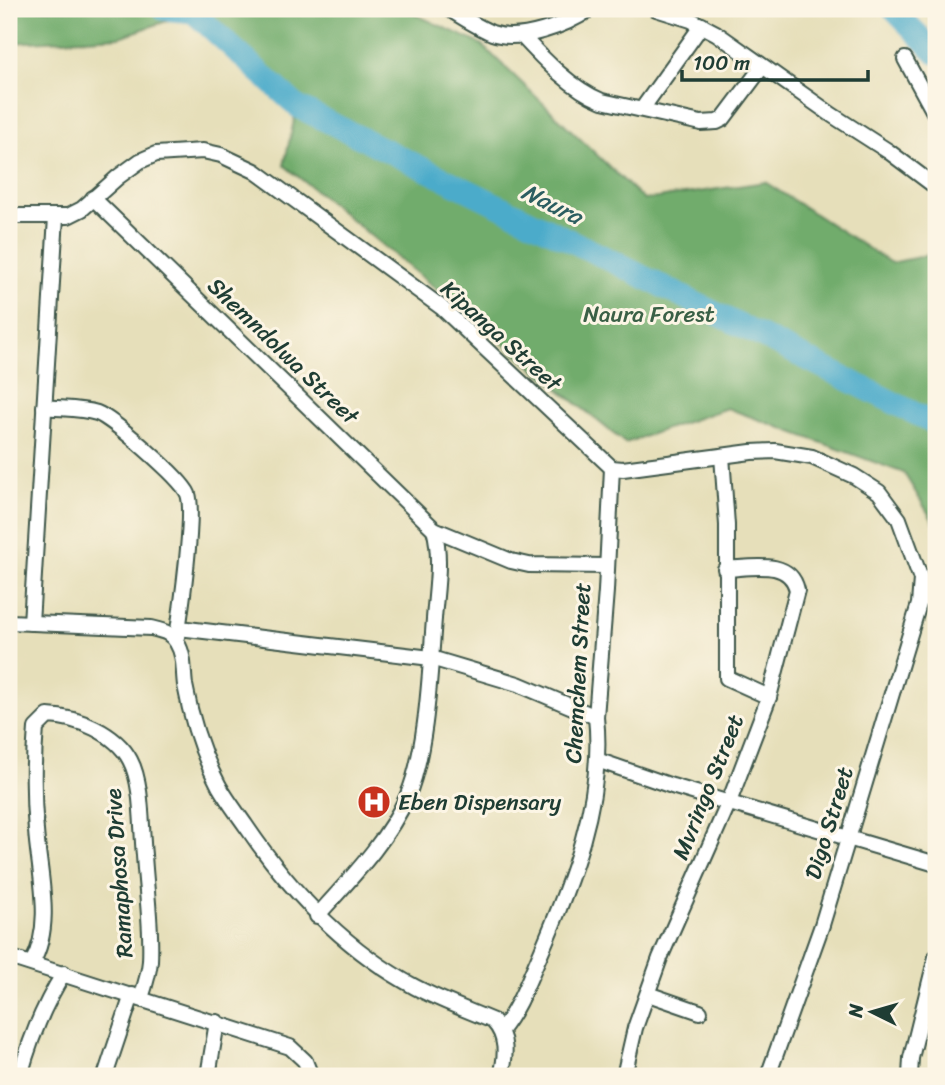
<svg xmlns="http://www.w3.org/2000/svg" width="945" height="1085" font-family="Sriracha,sans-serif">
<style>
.forest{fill:#71ac6c;stroke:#487450;stroke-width:2}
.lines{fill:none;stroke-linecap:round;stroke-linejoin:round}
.river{stroke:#4babca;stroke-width:23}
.minor-casing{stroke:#3d5548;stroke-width:18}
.minor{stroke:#fff;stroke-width:14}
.labels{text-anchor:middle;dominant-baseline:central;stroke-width:6;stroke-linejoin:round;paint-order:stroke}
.park-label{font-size:23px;fill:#3a6046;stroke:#fcf5e5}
.street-label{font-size:23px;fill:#1f3d34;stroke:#fcf5e5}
.poi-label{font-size:23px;fill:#1f3d34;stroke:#fcf5e5;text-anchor:start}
.water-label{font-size:24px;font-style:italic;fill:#2c5e61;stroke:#fcf5e5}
</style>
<rect width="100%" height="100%" fill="#fcf5e5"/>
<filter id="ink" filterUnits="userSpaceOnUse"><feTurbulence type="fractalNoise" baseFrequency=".0143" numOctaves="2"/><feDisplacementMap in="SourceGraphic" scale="14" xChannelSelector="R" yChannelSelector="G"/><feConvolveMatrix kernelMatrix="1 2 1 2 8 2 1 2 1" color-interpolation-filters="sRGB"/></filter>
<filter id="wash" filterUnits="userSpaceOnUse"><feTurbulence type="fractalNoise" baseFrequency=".00686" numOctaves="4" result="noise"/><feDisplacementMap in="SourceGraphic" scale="28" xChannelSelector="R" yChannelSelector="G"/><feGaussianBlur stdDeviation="1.57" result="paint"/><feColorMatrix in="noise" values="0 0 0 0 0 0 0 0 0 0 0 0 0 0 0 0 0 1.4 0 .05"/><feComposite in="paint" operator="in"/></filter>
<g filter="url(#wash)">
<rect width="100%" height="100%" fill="#e6dfba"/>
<path class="forest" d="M9,9h394l78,35 163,156 121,-18 126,81 42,-9 3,3v269l-32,-53 -177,-65 -102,35 -341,-278 13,-58 -104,-95 -73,25 -111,6z"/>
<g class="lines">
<g class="river">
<path d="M163,9l30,3 105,95 308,151 330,166"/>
<path d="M893,9l43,44"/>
</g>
</g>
</g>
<g filter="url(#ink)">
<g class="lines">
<defs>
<g id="minor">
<path d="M449,9c13,8 28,18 43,24 28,10 75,-8 98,-24"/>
<path d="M656,9l35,11 25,13 116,82 56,36 48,36"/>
<path d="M522,36c22,24 50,53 80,65l99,22 16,-1 6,-3 39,-52"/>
<path d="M905,59l31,57"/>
<path d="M642,109l60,-84"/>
<path d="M93,198l341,331c8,29 2,61 0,90 -4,51 -7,133 -27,178 -20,45 -58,83 -90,119"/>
<path d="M9,216h59l14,-7 36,-32 22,-16 16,-7 47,-3 18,4 34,16 186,136 171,161 11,1 128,-17 24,-1 37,6 42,19 25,16 20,27 22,60 15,11"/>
<path d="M44,407c17,2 36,1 53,6 16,6 84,65 91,81 7,19 -7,117 -11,143"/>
<path d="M722,456l5,69v153l42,19"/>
<path d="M434,529l77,32 18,4 78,1"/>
<path d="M9,622l142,6c12,3 20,4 26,15 8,13 6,28 8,42 6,33 18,71 34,101 8,14 18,27 27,40 44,65 98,123 169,161 25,13 52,23 78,34 15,16 13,35 8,55"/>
<path d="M31,623l25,-406"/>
<path d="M179,628l252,30 87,26 78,33"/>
<path d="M597,760l75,26 264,78"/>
<path d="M9,957l281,90 15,14 6,15"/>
<path d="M32,963c22,-38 7,-90 4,-132 -3,-34 -3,-69 0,-103l12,-12c29,1 68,17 82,44 13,24 11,68 14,95 2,35 8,71 6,106 -1,13 -5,25 -9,37"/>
<path d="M648,994l52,18"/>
<path d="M501,1030c17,-21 26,-46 37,-71 32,-73 67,-161 58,-242l10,-126 6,-123"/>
<path d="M20,1076c10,-37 23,-70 44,-103"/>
<path d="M105,1076l27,-81"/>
<path d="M208,1076l9,-54"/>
<path d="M624,1076l11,-48 25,-70 69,-156 40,-105 28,-107c-7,-32 -46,-22 -72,-21"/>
<path d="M768,1076l54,-151 97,-321 2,-25"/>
<path d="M910,1076l1,-18 25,-101"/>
</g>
</defs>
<use href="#minor" class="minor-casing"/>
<use href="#minor" class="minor"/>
</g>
</g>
<defs>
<symbol id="hospital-disc" viewBox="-11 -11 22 22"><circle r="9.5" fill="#c8321e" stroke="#fcf5e5"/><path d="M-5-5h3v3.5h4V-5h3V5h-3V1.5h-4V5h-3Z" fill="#fff"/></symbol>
</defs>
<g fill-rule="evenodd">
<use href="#hospital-disc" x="355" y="783" width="38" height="38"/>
</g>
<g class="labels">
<g class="park-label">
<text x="649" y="314">Naura Forest</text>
</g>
<g class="street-label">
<text transform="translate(501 336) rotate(42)">Kipanga Street</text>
<text transform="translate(283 351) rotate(44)">Shemndolwa Street</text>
<text transform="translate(578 673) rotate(-87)">Chemchem Street</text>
<text transform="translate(708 787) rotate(-68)">Mvringo Street</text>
<text transform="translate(829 823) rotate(-73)">Digo Street</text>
<text transform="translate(119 873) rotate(-94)">Ramaphosa Drive</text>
</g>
<g class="poi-label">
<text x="398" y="802">Eben Dispensary</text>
</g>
<g class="water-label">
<text transform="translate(552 204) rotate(26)">Naura</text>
</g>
</g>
<rect width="945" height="1085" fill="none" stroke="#fcf5e5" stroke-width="35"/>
<g transform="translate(872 1012) rotate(275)" stroke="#fcf5e5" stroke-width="5" paint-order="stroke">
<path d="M0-5L12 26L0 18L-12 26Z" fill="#1f3d34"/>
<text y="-10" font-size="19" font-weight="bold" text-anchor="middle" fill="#1f3d34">N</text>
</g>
<path d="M682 70v10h186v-10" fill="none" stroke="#1f3d34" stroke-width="3.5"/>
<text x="693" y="70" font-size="21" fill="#1f3d34" stroke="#fcf5e5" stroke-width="5" paint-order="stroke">100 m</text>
</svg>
